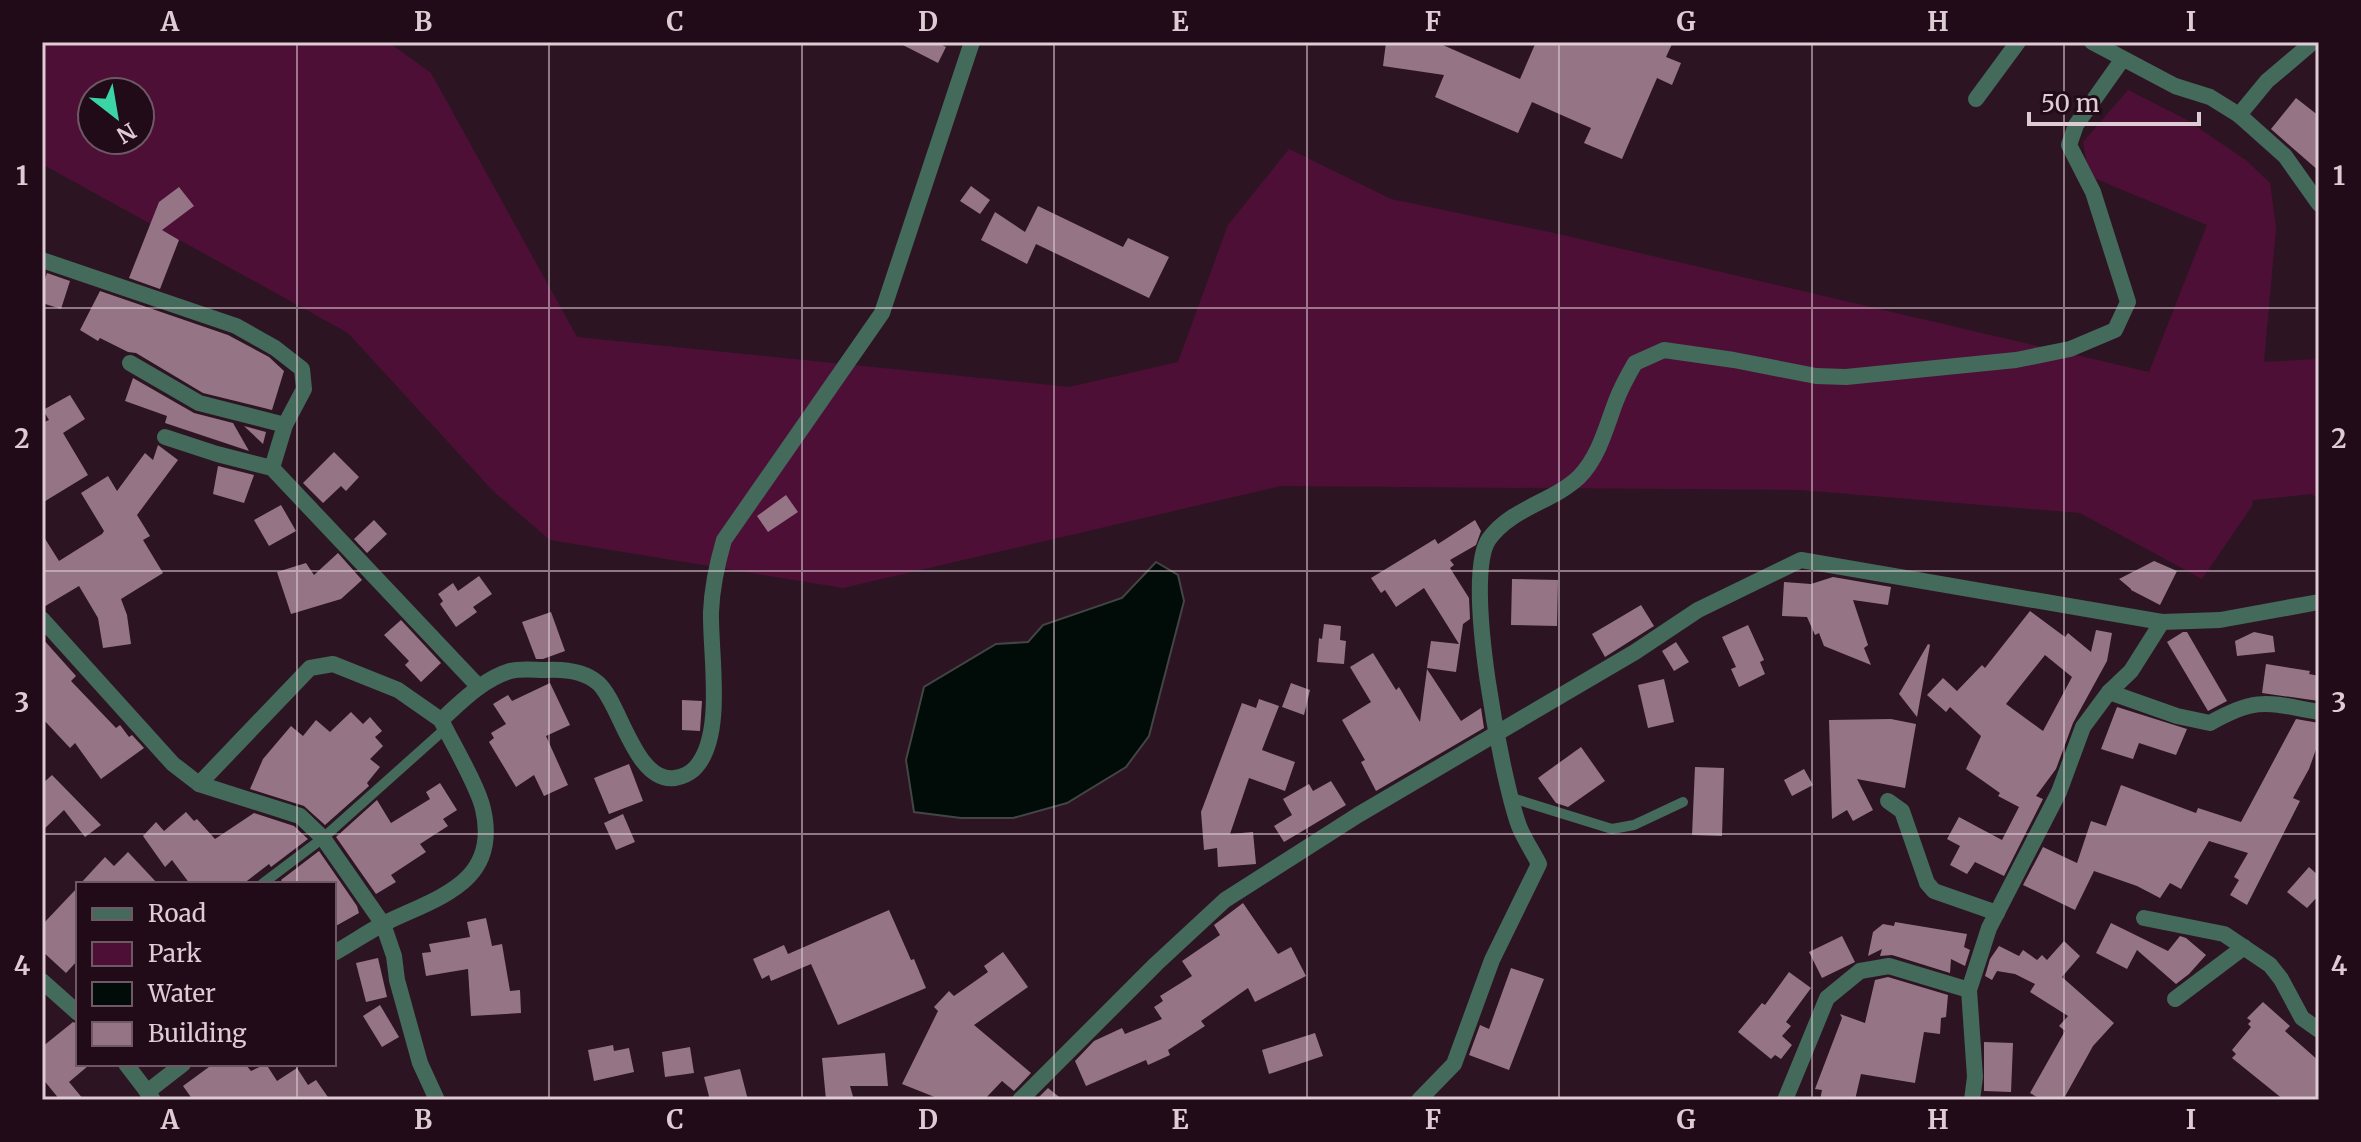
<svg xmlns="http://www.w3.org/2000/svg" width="2361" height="1142" font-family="Merriweather,serif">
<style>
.green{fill:#4e0f37;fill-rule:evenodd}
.water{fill:#010b07;stroke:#434545;stroke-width:2}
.building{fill:#957585;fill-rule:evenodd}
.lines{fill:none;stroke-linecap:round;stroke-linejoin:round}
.service{stroke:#436a5a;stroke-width:10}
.minor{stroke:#436a5a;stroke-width:16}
.grid{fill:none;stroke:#deccd5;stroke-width:2;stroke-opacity:0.55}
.neatline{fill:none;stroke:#deccd5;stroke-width:3}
.grid-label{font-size:26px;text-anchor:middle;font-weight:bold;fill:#deccd5}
</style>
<rect width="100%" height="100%" fill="#2d1422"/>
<path class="green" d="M42,42h346l43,31 146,264 492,50 109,-25 50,-137 61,-76 102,50 163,34 595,139 58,-147 -118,-49 -6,-34 45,-52 59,30 60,41 23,22 6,45 -12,134 55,-3v141l-7,-6 -59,6 -1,6 -50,73 -122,-66 -280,-23 -519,-4 -438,102 -293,-48 -57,-49 -145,-158 -306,-169zM92,92h48v48h-48z"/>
<path class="water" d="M1156,562l22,13 6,26 -35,135 -23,31 -59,36 -54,15h-52l-47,-6 -8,-52 18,-73 72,-43 32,-2 15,-17 79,-27z"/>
<g class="building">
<path d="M897,42h39l10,5 -8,16z"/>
<path d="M1386,42h50l84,37 16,-37h137l-7,15 15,6 -9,22 -15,-7 -35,81 -38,-16 7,-15 -59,-26 -14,31 -83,-36 9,-22 -61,-9z"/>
<path d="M2296,98l23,18v55l-48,-42z"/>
<path d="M971,186l19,14 -10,14 -20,-13z"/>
<path d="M179,187l15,19 -32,24 17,10 -19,49 -31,-11 30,-76z"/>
<path d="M1038,206l85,41 5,-9 41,19 -20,41 -113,-54 -9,20 -46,-24 14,-28 30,20z"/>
<path d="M47,273l23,8 -9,28 -19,-6v-15z"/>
<path d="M100,291l128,44 41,22 15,14 -12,39 -69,-17 -67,-40 -8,-1 -28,-14 -2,3 -18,-11z"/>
<path d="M133,378l61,35 39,10 16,28 -84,-28 2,-7 -42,-15z"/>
<path d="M70,395l15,24 -22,14 25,42 -46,28v-80l7,-3 -6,-10z"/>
<path d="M244,426l22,6 -3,12z"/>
<path d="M158,445l20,15 -41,55 13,21 -7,4 20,33 -42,26 6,16 4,29 -28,4 -5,-30 -19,-32 -37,22v-74l17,27 43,-27 2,-3 -23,-38 27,-17 9,15 28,-38 8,7z"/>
<path d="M334,452l25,25 -13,14 -5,-5 -18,17 -20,-20z"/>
<path d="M218,466l36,9 -10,28 -31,-9z"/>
<path d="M786,495l12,17 -30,20 -11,-16z"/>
<path d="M281,505l15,26 -27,15 -15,-26z"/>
<path d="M374,520l13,14 -20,19 -13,-14z"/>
<path d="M1475,520l6,11 -5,14 -26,15 4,5 -4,3 19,30 1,21 -7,5 -7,48 -29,-4 4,-27 28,3 -35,-56 -28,19 -11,-17 -4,3 -10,-15 64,-39 3,5z"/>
<path d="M338,553l24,27 -21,19 -50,15 -14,-42 29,-9 8,12z"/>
<path d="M2154,561l23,10 -17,34 -29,-15v-1l-12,-10z"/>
<path d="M479,576l13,18 -19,13 4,5 -21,15 -16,-23 3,-3 -5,-7 15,-11 5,8z"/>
<path d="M1833,577l58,10 -3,18 -35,-5 15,45 -4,3 7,17 -47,-19 -5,-13 -4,2 -8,-18 -25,-1 2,-34 27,2z"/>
<path d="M1512,579l46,1 -1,46 -46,-1z"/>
<path d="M1641,605l13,21 -49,31 -13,-23z"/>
<path d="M2030,611l35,26 3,-4 23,19 5,-22 16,3 -5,28 -34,62 -17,46 -20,27 7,3 -39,77 -29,-14 -8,12 -17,-9 10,-19 -13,-7 12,-22 43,23 17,-33 -21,-11 2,-3 -34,-24 15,-33 -31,-29 -4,5 -19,-17 16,-17 14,13 25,-26 3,3zM2045,655l27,22 -29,54 -37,-27z"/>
<path d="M551,612l14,39 -22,8h-7l-14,-37z"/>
<path d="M401,620l40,43 -20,19 -16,-17 4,-4 -25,-26z"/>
<path d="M1324,624l17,2 -1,14 6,1 -2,23 -27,-2 2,-24 3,1z"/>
<path d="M1748,625l16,35 -4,2 5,12 -26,13 -8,-18 5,-2 -14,-30z"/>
<path d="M2183,632h4l40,69 -19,10 -41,-69z"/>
<path d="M2254,632l19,4 2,16 -38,4 -2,-15z"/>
<path d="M42,638l34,38 -5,5 45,47 4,-3 9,12 3,-2 12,13 -43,31 -26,-36 -5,5 -28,-30z"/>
<path d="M1676,642l13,20 -15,9 -12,-20z"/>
<path d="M1928,644l2,1 -13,72 -18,-23z"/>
<path d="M1373,653l23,37 3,-3 21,35 7,-53 34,52 20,-13 3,20 -108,63 -15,-29 4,-2 -23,-40 29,-18 -21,-35z"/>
<path d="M2266,664l44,7 -1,3 10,2v25l-57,-8z"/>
<path d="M1664,679l10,43 -26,6 -10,-43z"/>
<path d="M550,683l20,42 -24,11 22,49 -24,11 -10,-21 -18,12 -27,-45 5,-4 -3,-5 15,-9 -13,-20 15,-9 4,6z"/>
<path d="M1291,683l19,7 -6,25 -22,-8z"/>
<path d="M1259,699l20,7 -17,44 33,12 -10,29 -36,-13 -19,56 23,-2 3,32 -38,3 -1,-19 -13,2 -3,-38 41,-109 14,5z"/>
<path d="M682,700l20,1 -2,30 -18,-1z"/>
<path d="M2117,707l70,22 -11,26 -37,-12 -6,16 -32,-10z"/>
<path d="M351,712l12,12 7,-7 12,14 -7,6 8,9 -13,13 10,8 -13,16 2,3 -44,39 -21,-19 -54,-17 13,-30 28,-33 12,10 13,-16 14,12z"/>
<path d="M1891,719l25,5 -11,64 -48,-9 16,31 -20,11 -6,-11 -15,9 -3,-99z"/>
<path d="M2296,719l23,4v18l-10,28 -16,29 7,3 -53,104 -17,-10 9,-15 -5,-3 14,-24 -39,-12 -28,48 -11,-6 -10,15 -23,-12 -43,-15 -19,39 -52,-25 20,-38 34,16 14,-42 15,5 15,-41 75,28 2,-5 43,14z"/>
<path d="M1581,747l24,34 -37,26 -12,-4 -18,-25z"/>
<path d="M629,764l14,37 -34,13 -15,-36z"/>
<path d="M1695,767l29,1 -2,68 -30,-1z"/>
<path d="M1804,769l9,16 -21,11 -8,-16z"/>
<path d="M52,775l49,50 -16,12 -21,-27 -22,21v-47z"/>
<path d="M1331,781l15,24 -62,37 -10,-16 18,-11 -9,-16 26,-15 4,7z"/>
<path d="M440,783l17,27 -14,9 5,7 -28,18 6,8 -35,23 5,7 -20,12 -40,-57 41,-37 14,23 39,-24 -4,-7z"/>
<path d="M186,812l8,9 3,-2 18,20 39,-26 40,13 14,13 -37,28 -2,-3 -26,20h-53l-18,-24 -7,7 -22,-31 13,-14 8,9z"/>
<path d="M623,814l12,28 -19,8 -12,-27z"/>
<path d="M319,851l38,55 2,7 -25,14v-43h-50l-3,-4z"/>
<path d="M128,852l30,32h-78l25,-27 9,9z"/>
<path d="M2309,867l10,9v19l-12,13 -20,-16z"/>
<path d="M78,887v73l-12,13 -24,-22v-26z"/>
<path d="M1243,903l35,51 13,-7 15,29 -51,26 -7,-14 -47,33 4,5 -37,24 2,5 -22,10 -2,-5 -60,26 -11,-25 19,-20 28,-13 3,6 37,-15 -8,-12 9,-6 -3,-5 32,-20 -10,-15 38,-26 -6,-10z"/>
<path d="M889,910l22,50 3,-1 12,29 -88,37 -27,-61 -40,17 -2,-6 -7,4 -9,-20 31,-14 4,9z"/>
<path d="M486,918l6,28 10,-2 8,47 10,-1 1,23 -50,3 -3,-47 -42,7 -4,-23 9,-1 -2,-8 41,-7 -3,-15z"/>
<path d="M1895,922l72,12 -3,13 6,3 -5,16 -14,-7 -1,14 -58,-18 -12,1 2,-7 -14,7 5,-24 10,-8 11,2z"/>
<path d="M2111,923l57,28 12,-15 6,2 20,17 -17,19 -13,10 -39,-34 -10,19 -31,-16z"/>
<path d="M1842,936l13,26 -33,16 -13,-26z"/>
<path d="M2064,941l16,15 -18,21 52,46 -21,23 -30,54h-21l-12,-7 35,-62 -6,-5 9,-10 -38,-24 5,-8 -20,-10 -18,-3 -5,9 -7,-4 5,-17 9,-13 20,10 4,-6 14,10 5,-5 5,5z"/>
<path d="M1003,952l25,35 -54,38 57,48 -17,18 -12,-10 -18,19h-42l-40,-16 36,-73 -4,-4 15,-16 5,5 34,-24 -4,-6z"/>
<path d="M378,958l9,39 -21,5 -10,-39z"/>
<path d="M1511,968l33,11 -35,91 -40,-15 11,-30 9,4z"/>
<path d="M1789,972l22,16 -25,34 5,4 -9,10 10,9 -11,14 -6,-4 -4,4 -33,-27 24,-29 3,2z"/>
<path d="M1888,977l60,18 -2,22 -5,1 -1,16 -16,-2 -9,51 -54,-9 -6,26h-35l2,-10 -7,-1 27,-71 -2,-4 25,9 10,-43z"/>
<path d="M2263,1002l27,24 -5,5 34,30v39h-35l-52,-42 4,-4 -4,-4 19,-23 -3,-3 3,-3 -4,-3z"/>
<path d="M380,1005l19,32 -17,10 -19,-31z"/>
<path d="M73,1022l5,2v40l10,2 -19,16 15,18h-24l-18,-22v-31z"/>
<path d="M1315,1033l8,23 -54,18 -7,-24z"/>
<path d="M1984,1042l29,1 -2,49 -27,-1z"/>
<path d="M613,1045l1,6 15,-3 5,24 -40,9 -6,-31z"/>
<path d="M690,1047l4,26 -29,4 -3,-25z"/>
<path d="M885,1053l3,33h-38l4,14h-28l-4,-42z"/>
<path d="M213,1064h32l6,7 15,-7 11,17 20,-13 11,17 8,-5 14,20h-137l-10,-14z"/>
<path d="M740,1069l8,31h-38l-6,-23z"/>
<path d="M1048,1088l15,12h-27z"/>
</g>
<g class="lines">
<g class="service">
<path d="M1512,798l100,31 22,-4 49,-23"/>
<path d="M262,884l61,-46 122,-109"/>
</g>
<g class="minor">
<path d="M2092,42l83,44 35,11 29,18 46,41 34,48"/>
<path d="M1976,99l42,-57"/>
<path d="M2239,115l28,-34 46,-39"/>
<path d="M42,260l194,66 39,22 27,21 2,20 -19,36 -13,43"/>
<path d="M130,363l69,40 86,22"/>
<path d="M165,437l52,17 55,14 207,219"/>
<path d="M42,619l131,145 26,20 101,32 23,22 60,86 11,32 3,24 23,83 17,37"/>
<path d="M2109,692l68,24 33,7c48,-27 58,-20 109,-11"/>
<path d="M199,784l111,-116 23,-4 65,26 43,30"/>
<path d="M1888,801l14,10 25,72 7,8 63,22"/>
<path d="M2144,918l80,16 46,31 11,14 21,39 17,12"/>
<path d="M334,953c18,-10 35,-22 53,-31 52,-25 113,-40 96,-113 -5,-23 -31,-66 -42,-89 20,-18 42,-41 69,-49 11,-3 25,-1 36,-1 18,-1 38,1 52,13 22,19 37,101 77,95 7,-1 16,-5 21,-11 29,-33 14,-113 15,-155 1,-26 6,-48 13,-72l158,-227 90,-271"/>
<path d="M42,981l36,32"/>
<path d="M2175,999l69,-52"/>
<path d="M126,1064l26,34"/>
<path d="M147,1092l36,-28"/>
<path d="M1020,1100l136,-136 69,-64 133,-85 277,-163 63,-42 103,-50 361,62 58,-2 99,-18"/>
<path d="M1419,1100l35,-36 38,-104 47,-96c-6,-12 -15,-25 -20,-38 -17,-47 -57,-249 -30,-287 22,-31 64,-37 90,-62 20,-20 27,-50 37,-76 5,-13 12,-26 19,-38l29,-13 70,10 82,16 30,1 170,-17 54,-11 45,-19 13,-28 -35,-110 -24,-47 7,-20 46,-65"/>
<path d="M1785,1100l42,-102 33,-27 29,-5 80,24"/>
<path d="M1972,1100l3,-23 -6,-87 20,-62 70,-136 24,-65 26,-35 22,-21 31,-49"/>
</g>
</g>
<path class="grid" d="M297,42v842M549,42v1058M802,42v1058M1054,42v1058M1307,42v1058M1559,42v1058M1812,42v1058M2064,42v1058M42,308h2277M42,571h2277M42,834h2277M297,1064v36"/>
<rect width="2361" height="1142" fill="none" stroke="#220b18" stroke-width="88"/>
<rect x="76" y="882" width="260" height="184" fill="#220b18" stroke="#6d5864" stroke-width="2"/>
<rect x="92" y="908" width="40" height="12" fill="#436a5a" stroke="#6d5864" stroke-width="2"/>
<text x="148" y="922" font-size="24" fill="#deccd5">Road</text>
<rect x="92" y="942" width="40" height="24" fill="#4e0f37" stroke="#6d5864" stroke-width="2"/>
<text x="148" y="962" font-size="24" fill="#deccd5">Park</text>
<rect x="92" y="982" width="40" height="24" fill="#010b07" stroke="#6d5864" stroke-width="2"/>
<text x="148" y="1002" font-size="24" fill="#deccd5">Water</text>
<rect x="92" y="1022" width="40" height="24" fill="#957585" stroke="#6d5864" stroke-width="2"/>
<text x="148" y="1042" font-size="24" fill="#deccd5">Building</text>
<g transform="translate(116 116) rotate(149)"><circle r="38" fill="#220b18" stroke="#6d5864" stroke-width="2"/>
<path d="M0-6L14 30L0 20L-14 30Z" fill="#3bd4a4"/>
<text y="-12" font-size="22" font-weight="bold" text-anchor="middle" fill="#deccd5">N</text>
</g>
<path d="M2029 112v12h170v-12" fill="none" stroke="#deccd5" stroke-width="4"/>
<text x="2041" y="112" font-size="24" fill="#deccd5" stroke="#220b18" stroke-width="6" paint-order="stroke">50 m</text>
<rect x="44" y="44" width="2273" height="1054" class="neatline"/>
<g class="grid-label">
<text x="170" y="31">A</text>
<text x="423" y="31">B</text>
<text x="675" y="31">C</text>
<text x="928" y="31">D</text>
<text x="1180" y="31">E</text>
<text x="1433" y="31">F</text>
<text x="1686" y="31">G</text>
<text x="1938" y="31">H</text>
<text x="2191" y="31">I</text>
<text x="22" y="185">1</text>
<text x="2339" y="185">1</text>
<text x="22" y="448">2</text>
<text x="2339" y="448">2</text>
<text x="22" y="712">3</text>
<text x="2339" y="712">3</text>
<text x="22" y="975">4</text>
<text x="2339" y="975">4</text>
<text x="170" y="1129">A</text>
<text x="423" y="1129">B</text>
<text x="675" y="1129">C</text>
<text x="928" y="1129">D</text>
<text x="1180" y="1129">E</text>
<text x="1433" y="1129">F</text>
<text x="1686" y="1129">G</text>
<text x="1938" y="1129">H</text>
<text x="2191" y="1129">I</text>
</g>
</svg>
